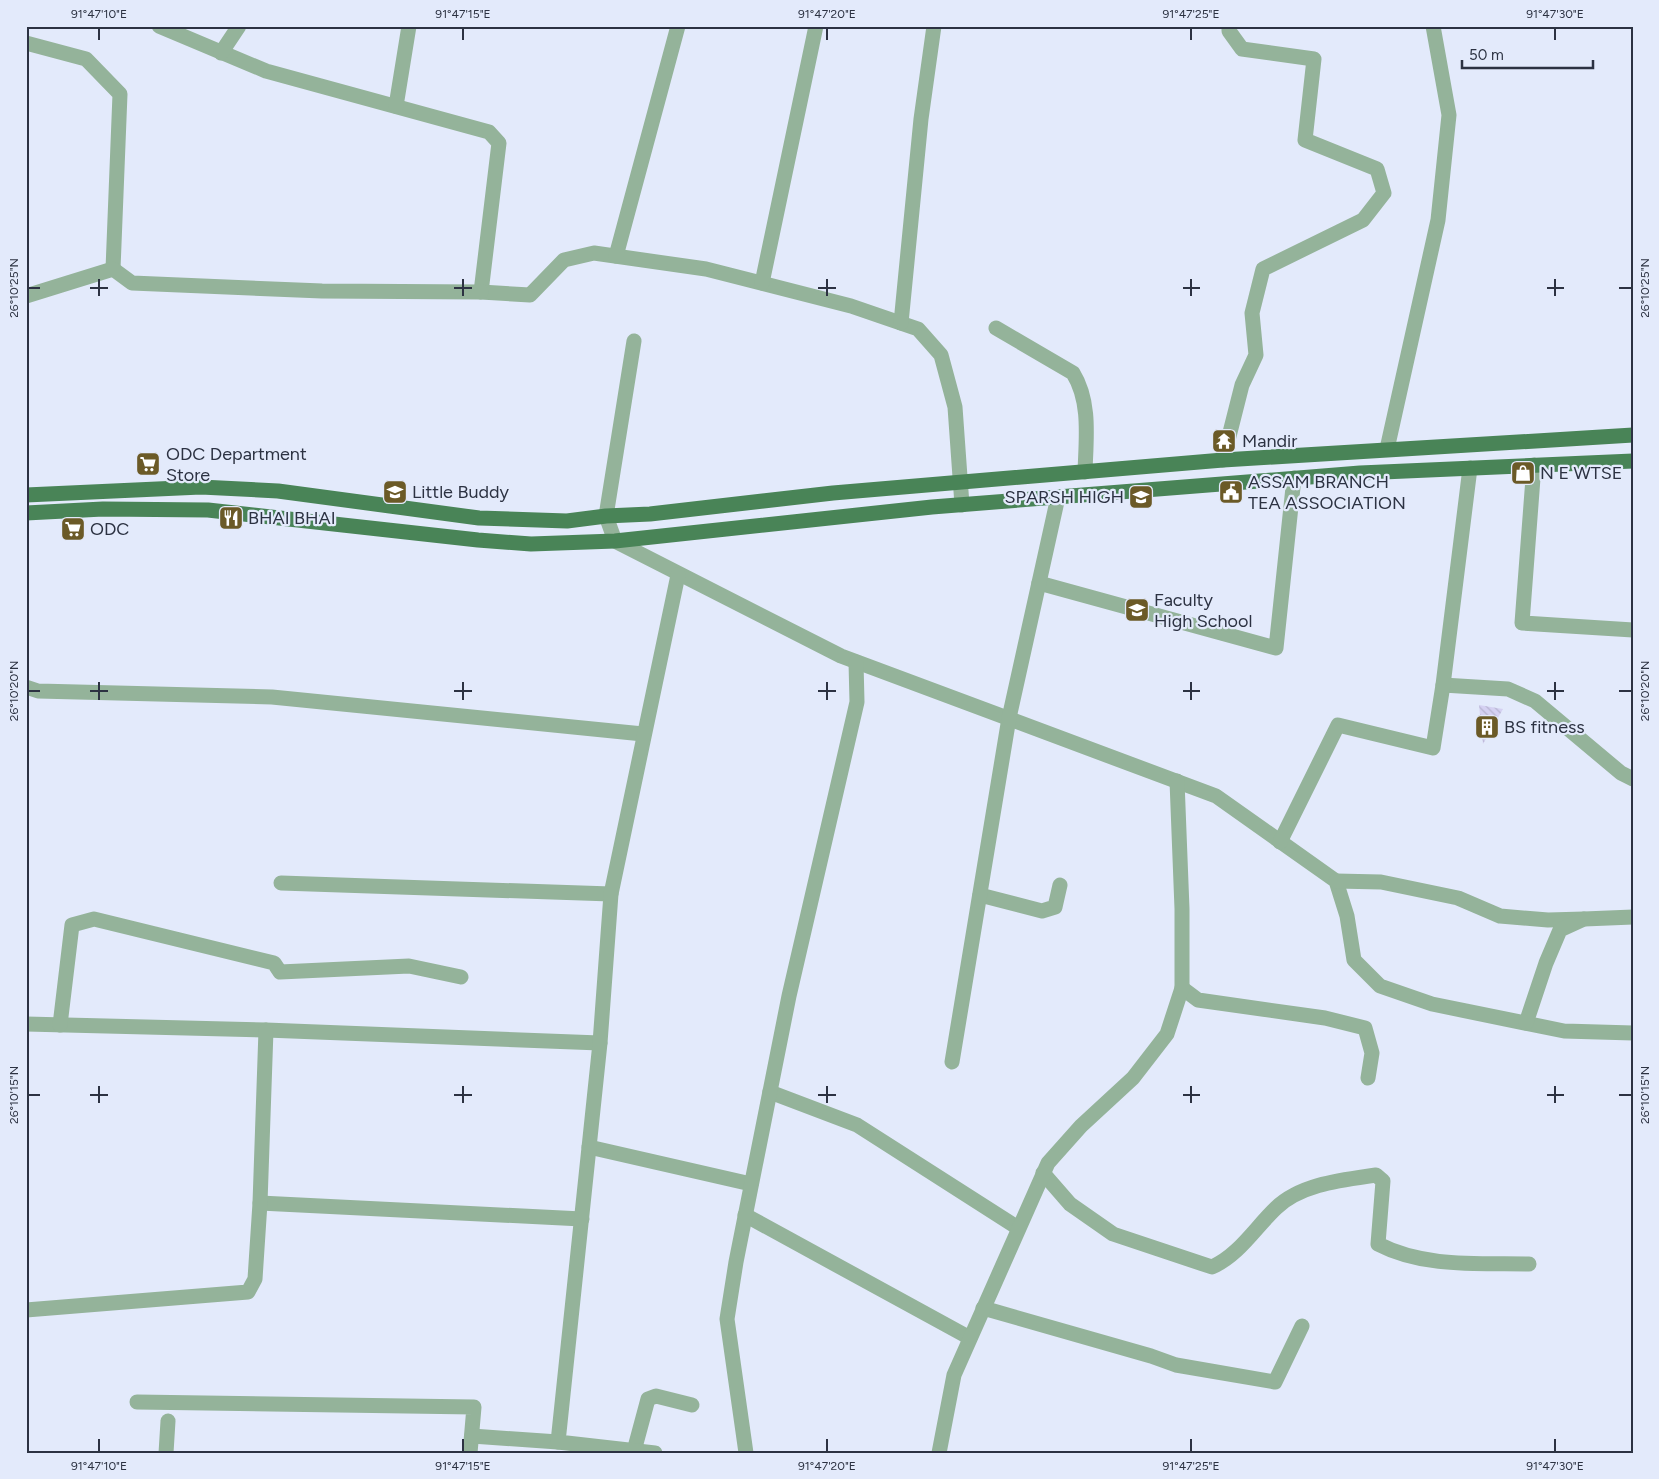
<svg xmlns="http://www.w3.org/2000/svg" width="1659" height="1479" font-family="Figtree,sans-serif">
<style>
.building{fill:url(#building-back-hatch)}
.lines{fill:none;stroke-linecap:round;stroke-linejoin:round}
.minor{stroke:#94b39a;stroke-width:15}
.major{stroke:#498457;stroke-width:15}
.ticks{fill:none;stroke:#2c3242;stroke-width:2}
.labels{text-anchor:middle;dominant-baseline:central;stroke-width:4.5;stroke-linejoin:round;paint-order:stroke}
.poi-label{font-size:18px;fill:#2c3242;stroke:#e3eafb;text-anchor:start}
.neatline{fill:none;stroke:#2c3242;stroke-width:2}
.ticks-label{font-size:12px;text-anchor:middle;fill:#2c3242}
</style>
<defs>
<pattern id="building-back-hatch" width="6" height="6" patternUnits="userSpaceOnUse" patternTransform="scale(1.25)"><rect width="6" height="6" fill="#d5d1f2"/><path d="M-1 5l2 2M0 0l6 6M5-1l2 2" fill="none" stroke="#b7b4d1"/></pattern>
</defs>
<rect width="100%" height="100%" fill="#e3eafb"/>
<path class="building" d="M1479,705l24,4 -20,35z"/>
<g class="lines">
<g class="minor">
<path d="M159,26l107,45 223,61 10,11 -18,149 49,3 34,-35 30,-7 112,16 145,37 67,23 23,26 14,52 7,98"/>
<path d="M26,43l60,16 34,35 -7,175"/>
<path d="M221,53l18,-27"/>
<path d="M396,106l13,-80"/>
<path d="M616,256l62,-230"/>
<path d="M762,283l54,-257"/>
<path d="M26,296l87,-27 19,14 190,8 159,1"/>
<path d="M901,323l20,-204 13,-93"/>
<path d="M996,328l77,45c18,29 13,66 12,99"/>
<path d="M634,341l-28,175 9,25 226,115 375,140 120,85 11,35 7,44 26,26 52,18 132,27 69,2"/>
<path d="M1387,449l51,-229 11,-105 -16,-89"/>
<path d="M1223,460l19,-75 14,-30 -4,-42 11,-44 100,-49 21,-27 -7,-24 -72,-29 9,-81 -72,-10 -13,-18v-5"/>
<path d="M1534,465l-12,158 111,7"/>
<path d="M1039,583l237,65 18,-170"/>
<path d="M1443,685l65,4 27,12 86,72 12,6"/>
<path d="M26,687l12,4 234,6 371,37"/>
<path d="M1280,842l58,-117 95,23 10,-63 27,-217"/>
<path d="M1336,881l45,1 77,16 42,18 48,4 36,-1"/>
<path d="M281,883l330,11"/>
<path d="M980,895l62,16 13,-4 5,-22"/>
<path d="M1182,988l16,12 127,18 40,10 7,25 -4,25"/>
<path d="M1526,1023l20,-60 14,-33 24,-11 49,-2"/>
<path d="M26,1024l240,6 334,13"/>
<path d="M60,1025l12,-100 22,-6 180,44 6,9 129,-6 52,11"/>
<path d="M952,1062l57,-344 49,-221"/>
<path d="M770,1092l87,33 161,103"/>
<path d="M589,1147l162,37"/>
<path d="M1043,1173l27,31 43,30 99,33c27,-12 43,-39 64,-59 25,-24 66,-28 100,-33l7,6 -5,63c46,24 101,19 151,20"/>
<path d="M260,1203l322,16"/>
<path d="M745,1215l225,123"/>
<path d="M983,1308l168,48 25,9 99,17 27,-56"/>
<path d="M26,1310l222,-18 7,-13 5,-76 6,-173"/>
<path d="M137,1402l337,5 -4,46"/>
<path d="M472,1436l86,6"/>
<path d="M634,1451l14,-52 8,-3 36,9"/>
<path d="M166,1453l2,-32"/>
<path d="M655,1453l-97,-11 42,-399 11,-149 67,-319"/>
<path d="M746,1453l-19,-134 9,-57 53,-266 68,-294 -1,-40"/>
<path d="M939,1453l15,-78 94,-212 33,-37 52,-48 34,-44 15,-46v-79l-5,-128"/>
</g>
<g class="major">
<path d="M26,495l175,-8 77,4 201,27 88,3 39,-5 44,-2 183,-21 390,-33 410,-25"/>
<path d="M26,513l77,-4 105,1 270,30 53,4 84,-3 317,-34 428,-34 273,-12"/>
</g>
</g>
<path class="ticks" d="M99,28v12M463,28v12M827,28v12M1191,28v12M1555,28v12M99,279v17M463,279v17M827,279v17M1191,279v17M1555,279v17M28,288h12M90,288h18M454,288h18M818,288h18M1183,288h17M1547,288h17M1619,288h13M99,682v18M463,682v18M827,682v18M1191,682v18M1555,682v18M28,691h12M90,691h18M454,691h18M818,691h18M1183,691h17M1547,691h17M1619,691h13M99,1086v17M463,1086v17M827,1086v17M1191,1086v17M1555,1086v17M28,1095h12M90,1095h18M454,1095h18M818,1095h18M1183,1095h17M1547,1095h17M1619,1095h13M99,1439v13M463,1439v13M827,1439v13M1191,1439v13M1555,1439v13"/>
<defs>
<symbol id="temple-square" viewBox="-11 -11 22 22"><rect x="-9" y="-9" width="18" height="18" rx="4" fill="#6b5a27" stroke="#e3eafb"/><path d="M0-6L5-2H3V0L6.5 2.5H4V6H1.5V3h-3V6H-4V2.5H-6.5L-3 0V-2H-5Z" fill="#fff"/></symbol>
<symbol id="supermarket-square" viewBox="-11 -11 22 22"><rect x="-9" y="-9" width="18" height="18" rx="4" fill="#6b5a27" stroke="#e3eafb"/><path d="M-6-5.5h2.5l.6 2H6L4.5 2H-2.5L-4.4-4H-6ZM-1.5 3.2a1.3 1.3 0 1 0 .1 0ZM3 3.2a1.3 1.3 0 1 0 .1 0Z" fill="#fff"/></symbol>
<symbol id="shop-square" viewBox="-11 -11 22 22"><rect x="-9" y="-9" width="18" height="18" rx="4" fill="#6b5a27" stroke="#e3eafb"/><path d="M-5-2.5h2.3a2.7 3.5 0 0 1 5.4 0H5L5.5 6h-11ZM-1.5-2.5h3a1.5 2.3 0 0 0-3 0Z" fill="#fff"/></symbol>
<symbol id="school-square" viewBox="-11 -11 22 22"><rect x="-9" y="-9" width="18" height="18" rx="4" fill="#6b5a27" stroke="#e3eafb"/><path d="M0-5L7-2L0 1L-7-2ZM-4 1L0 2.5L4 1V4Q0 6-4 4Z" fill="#fff"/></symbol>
<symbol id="civic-square" viewBox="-11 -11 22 22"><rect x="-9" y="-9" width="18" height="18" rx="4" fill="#6b5a27" stroke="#e3eafb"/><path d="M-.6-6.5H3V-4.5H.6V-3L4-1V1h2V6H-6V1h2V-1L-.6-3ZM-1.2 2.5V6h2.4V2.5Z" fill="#fff"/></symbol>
<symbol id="restaurant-square" viewBox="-11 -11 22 22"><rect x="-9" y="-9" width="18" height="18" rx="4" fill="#6b5a27" stroke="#e3eafb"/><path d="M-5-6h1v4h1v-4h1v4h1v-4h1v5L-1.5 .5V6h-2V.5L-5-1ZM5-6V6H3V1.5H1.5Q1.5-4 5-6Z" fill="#fff"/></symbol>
<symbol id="building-square" viewBox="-11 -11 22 22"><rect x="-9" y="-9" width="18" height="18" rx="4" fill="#6b5a27" stroke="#e3eafb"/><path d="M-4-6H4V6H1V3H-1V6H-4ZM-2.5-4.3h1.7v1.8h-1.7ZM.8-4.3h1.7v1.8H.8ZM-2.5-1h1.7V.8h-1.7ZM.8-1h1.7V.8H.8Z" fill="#fff"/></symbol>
</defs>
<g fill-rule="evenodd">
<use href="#temple-square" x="1210" y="427" width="28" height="28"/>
<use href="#supermarket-square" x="134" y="450" width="28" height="28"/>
<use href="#shop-square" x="1509" y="459" width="28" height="28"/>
<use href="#school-square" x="381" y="478" width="28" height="28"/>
<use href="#civic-square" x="1217" y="478" width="28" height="28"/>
<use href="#school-square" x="1127" y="483" width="28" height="28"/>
<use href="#restaurant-square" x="217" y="504" width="28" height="28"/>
<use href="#supermarket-square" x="59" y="515" width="28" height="28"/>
<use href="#school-square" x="1123" y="596" width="28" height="28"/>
<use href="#building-square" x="1473" y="713" width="28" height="28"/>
</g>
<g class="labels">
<g class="poi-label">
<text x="1242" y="441">Mandir</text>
<text x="166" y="454">ODC Department<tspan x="166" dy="21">Store</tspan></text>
<text x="1540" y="473">N E WTSE</text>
<text x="1248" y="482">ASSAM BRANCH<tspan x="1248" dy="21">TEA ASSOCIATION</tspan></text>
<text x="412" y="492">Little Buddy</text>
<text x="1124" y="497" text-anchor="end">SPARSH HIGH</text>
<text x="248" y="518">BHAI BHAI</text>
<text x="90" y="529">ODC</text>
<text x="1154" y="600">Faculty<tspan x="1154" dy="21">High School</tspan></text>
<text x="1504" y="727">BS fitness</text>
</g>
</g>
<rect width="1659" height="1479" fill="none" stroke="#e3eafb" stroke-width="55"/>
<path d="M1462 60v8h131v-8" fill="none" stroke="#2c3242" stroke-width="2.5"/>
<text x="1469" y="60" font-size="15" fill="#2c3242" stroke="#e3eafb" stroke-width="4" paint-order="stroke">50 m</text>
<rect x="28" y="28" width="1604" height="1424" class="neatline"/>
<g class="ticks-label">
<text x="99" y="18">91°47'10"E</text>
<text x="463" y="18">91°47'15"E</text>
<text x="827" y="18">91°47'20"E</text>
<text x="1191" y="18">91°47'25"E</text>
<text x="1555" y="18">91°47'30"E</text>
<text transform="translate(14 288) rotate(-90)" y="4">26°10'25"N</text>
<text transform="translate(1645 288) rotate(-90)" y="4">26°10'25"N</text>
<text transform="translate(14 691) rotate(-90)" y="4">26°10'20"N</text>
<text transform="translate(1645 691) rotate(-90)" y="4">26°10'20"N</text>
<text transform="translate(14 1095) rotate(-90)" y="4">26°10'15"N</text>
<text transform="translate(1645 1095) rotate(-90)" y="4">26°10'15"N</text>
<text x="99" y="1470">91°47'10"E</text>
<text x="463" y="1470">91°47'15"E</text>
<text x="827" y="1470">91°47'20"E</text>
<text x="1191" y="1470">91°47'25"E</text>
<text x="1555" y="1470">91°47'30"E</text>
</g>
</svg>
